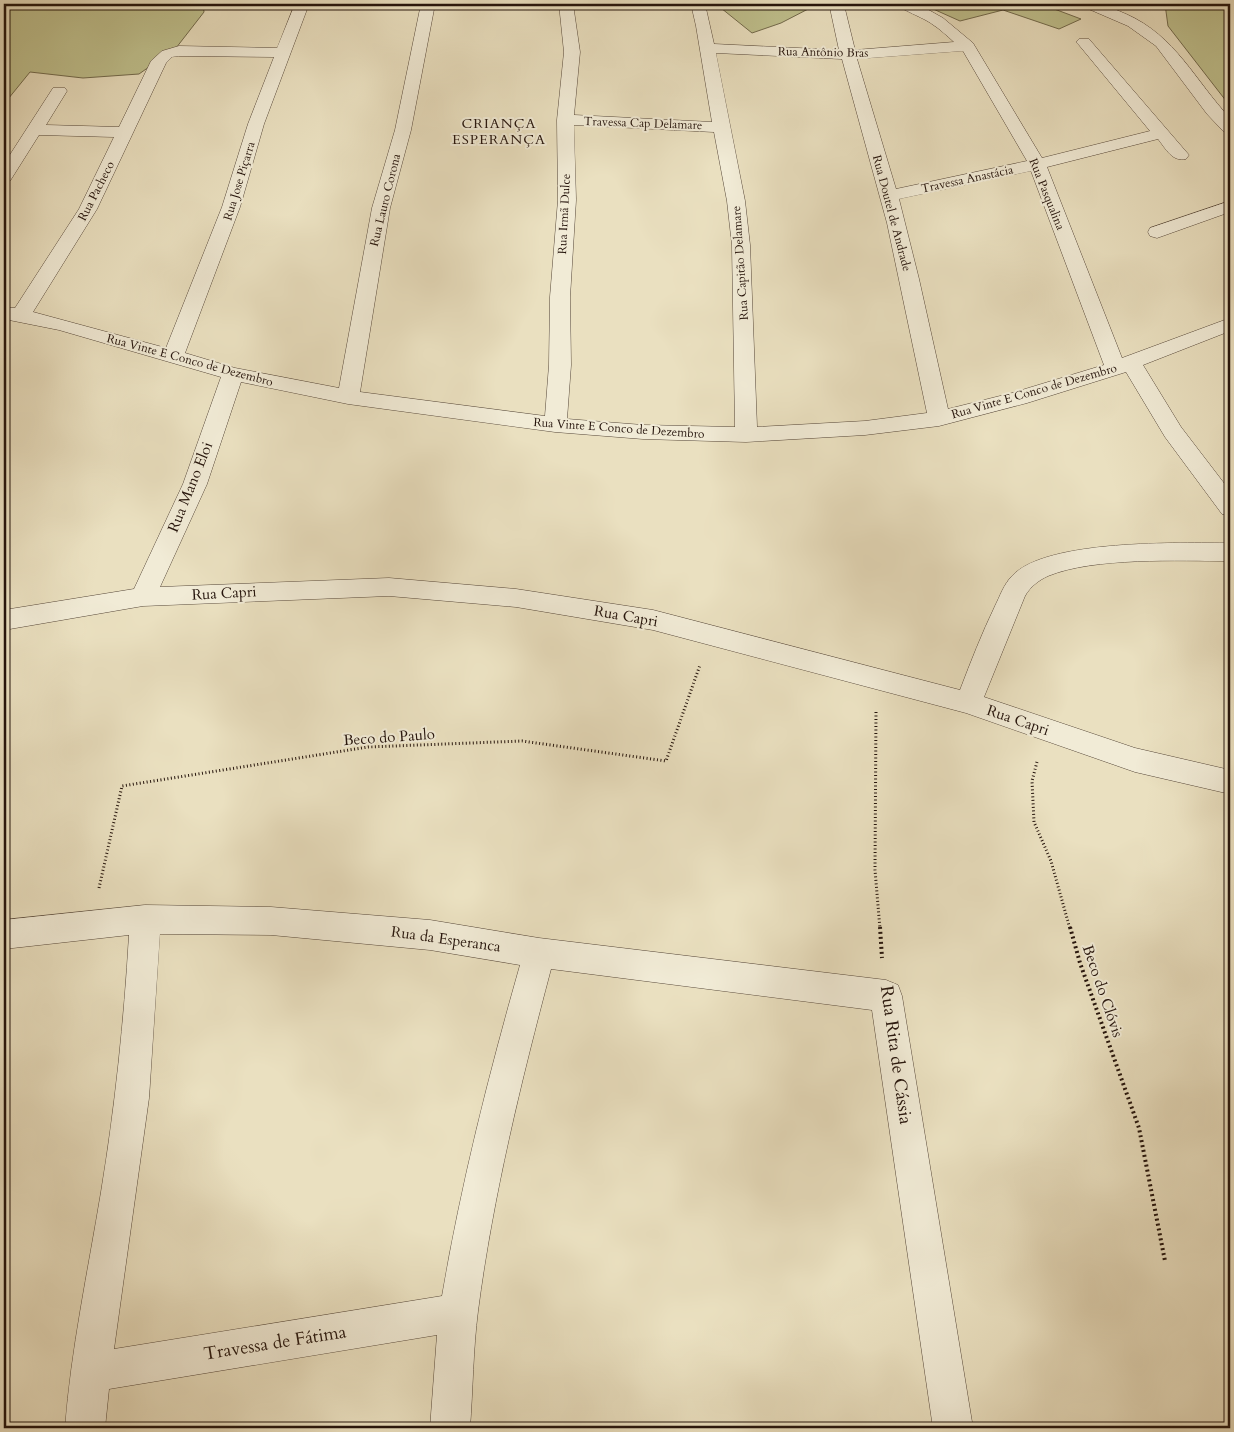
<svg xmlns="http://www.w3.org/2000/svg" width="1234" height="1432" font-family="Cardo,serif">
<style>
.green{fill:#bfc08d;stroke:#726a4c}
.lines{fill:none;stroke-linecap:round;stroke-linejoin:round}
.minor-casing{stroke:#564739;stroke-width:1}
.path-far1{stroke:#25140c;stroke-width:3;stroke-dasharray:1 2.5;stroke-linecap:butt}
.path{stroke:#25140c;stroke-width:4;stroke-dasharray:2 3;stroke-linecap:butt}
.minor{fill:#f1ebd6;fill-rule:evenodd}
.labels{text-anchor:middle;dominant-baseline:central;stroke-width:4;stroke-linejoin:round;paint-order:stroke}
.far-street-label{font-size:12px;fill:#25140c;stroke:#f1ebd6}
.far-neighbourhood-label{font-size:14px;letter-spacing:1px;fill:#25140c;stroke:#f1ebd6}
.street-label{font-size:15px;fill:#25140c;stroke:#f1ebd6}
.near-street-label{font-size:18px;fill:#25140c;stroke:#f1ebd6}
</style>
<rect width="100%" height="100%" fill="#eae0c0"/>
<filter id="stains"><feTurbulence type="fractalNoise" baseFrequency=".004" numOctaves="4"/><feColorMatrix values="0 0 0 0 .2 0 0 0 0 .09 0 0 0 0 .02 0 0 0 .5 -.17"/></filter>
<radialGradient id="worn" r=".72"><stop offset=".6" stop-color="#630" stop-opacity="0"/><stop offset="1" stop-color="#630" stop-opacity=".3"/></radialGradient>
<g class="green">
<path d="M4,4h199l1,8 -28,36 -37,26 -56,4 -53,-6 -26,32z"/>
<path d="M716,4h94l2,3 -31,16 -29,10z"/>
<path d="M922,4h119l40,15 -22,10 -56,-19 -43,11z"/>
<path d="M1165,4h65v102l-62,-80z"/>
</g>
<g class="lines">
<defs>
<g id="minor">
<path d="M295,4h14l-45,120 -24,83 -55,146 50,15 104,20 33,-180 23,-78 26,-126h14l-24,126 -21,78 -30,184 185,24 4,-51 1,-68 8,-97 -1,-80 7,-68 -5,-48h14l7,48 -6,63 138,7 -16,-96 -5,-22h14l9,40 125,6 -9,-42 3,-4h16l-4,5 10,41 99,-8c-7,-6 -14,-13 -22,-18 -8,-6 -32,-15 -36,-20h22l25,14 30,25 69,115 108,-27 -71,-86 -3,-3 3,-3h10l100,116 -3,4c-14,3 -20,-10 -28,-20l-111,28 75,191 108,-40v13l-87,34 38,62 49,64v25l-8,-2 -57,-77 -39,-65 -99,31 -88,23 -74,9 -119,7 -103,-3 -88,-7 -207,-28 -107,-22 -34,102 -47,103 229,-9 127,11 137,21 307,80c11,-29 22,-57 35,-84 5,-10 9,-22 17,-30 34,-37 169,-33 218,-33v18c-51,0 -136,-4 -182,15 -9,4 -18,11 -23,20l-41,101 151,51 95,22v24l-95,-22 -169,-59 -313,-83 -137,-23 -127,-11 -246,10 -139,24v-20l130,-21 49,-105 38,-107 -162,-47 -55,-11v-12l11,1 64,-99 35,-72 -75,-2 -29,46 -6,1v-18l49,-76h12l2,3 -21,34 73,2 32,-66 11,-10 17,-5 98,2zM963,51l64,110 -131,28 -39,-130zM716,53l126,6 45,164 40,190 -62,8 -108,6 -7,-182 -5,-44zM179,56l95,1 -26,67 -26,83 -56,141 -133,-36 64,-103 69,-146 6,-6zM574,125l140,7 13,69 5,44 3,182 -92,-2 -76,-6 4,-54 -1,-68 6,-97zM1031,171l73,194 -92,28 -64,16 -29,-130 -20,-80z"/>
<path d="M1082,4c21,0 25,2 44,10 50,22 69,67 104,104v15l-6,-1 -17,-18 -51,-68 -28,-20 -44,-19z"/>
<path d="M1230,201v11l-73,26 -7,-2 -2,-4 2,-4z"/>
<path d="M145,905l126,2 159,13 109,18 347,42 12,5 4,11 71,432h-40l-61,-418 -321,-41c-30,113 -58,227 -73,342 -5,39 -5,78 -8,117h-40l7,-93 -328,54 -4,39h-40c6,-79 23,-157 36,-236 14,-85 23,-171 28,-257l-125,14v-29zM160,934l111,1 159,15 90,15c-31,109 -59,219 -78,331l-328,53 35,-251z"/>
</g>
</defs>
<use href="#minor" class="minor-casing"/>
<g class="path-far1">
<path d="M876,712l-1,158 5,59"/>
<path d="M1037,762l-5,19 2,41 17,39 19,68"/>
<path d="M99,888l23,-102 246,-39 154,-6 144,20 34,-96"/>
</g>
<g class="path">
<path d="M880,927l2,31"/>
<path d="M1070,927l10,36 59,165 26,133"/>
</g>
<use href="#minor" class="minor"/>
</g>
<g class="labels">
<g class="far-street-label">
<text transform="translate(823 52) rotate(1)">Rua Antônio Bras</text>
<text transform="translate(643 123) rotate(2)">Travessa Cap Delamare</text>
<text transform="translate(967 179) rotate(-12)">Travessa Anastácia</text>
<text transform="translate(239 181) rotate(-73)">Rua Jose Piçarra</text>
<text transform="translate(96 191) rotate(-63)">Rua Pacheco</text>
<text transform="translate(1047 194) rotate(68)">Rua Pasqualina</text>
<text transform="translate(385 200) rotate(-76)">Rua Lauro Corona</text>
<text transform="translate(892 213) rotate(75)">Rua Doutel de Andrade</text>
<text transform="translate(564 214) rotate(-87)">Rua Irmã Dulce</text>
<text transform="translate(740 263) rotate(-94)">Rua Capitão Delamare</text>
<text transform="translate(190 360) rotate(15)">Rua Vinte E Conco de Dezembro</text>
<text transform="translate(1034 391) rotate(-16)">Rua Vinte E Conco de Dezembro</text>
<text transform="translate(619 428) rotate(4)">Rua Vinte E Conco de Dezembro</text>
</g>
<g class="far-neighbourhood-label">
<text x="499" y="123">CRIANÇA<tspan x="499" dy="16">ESPERANÇA</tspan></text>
</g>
<g class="street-label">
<text transform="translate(190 487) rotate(-68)">Rua Mano Eloi</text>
<text transform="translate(224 593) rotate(-3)">Rua Capri</text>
<text transform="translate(626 616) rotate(10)">Rua Capri</text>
<text transform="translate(1018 720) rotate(19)">Rua Capri</text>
<text transform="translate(389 737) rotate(-4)">Beco do Paulo</text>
<text transform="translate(446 939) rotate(8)">Rua da Esperanca</text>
<text transform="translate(1103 991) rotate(71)">Beco do Clóvis</text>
</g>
<g class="near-street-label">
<text transform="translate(896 1055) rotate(82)">Rua Rita de Cássia</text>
<text transform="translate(275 1343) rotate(-9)">Travessa de Fátima</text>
</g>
</g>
<rect width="1234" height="1432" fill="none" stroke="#eae0c0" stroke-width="20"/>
<rect x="5" y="5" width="1224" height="1422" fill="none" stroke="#25140c" stroke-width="2.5"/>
<rect x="10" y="10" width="1214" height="1412" fill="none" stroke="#25140c"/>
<rect width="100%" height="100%" filter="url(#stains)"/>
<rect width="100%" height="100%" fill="url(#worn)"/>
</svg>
